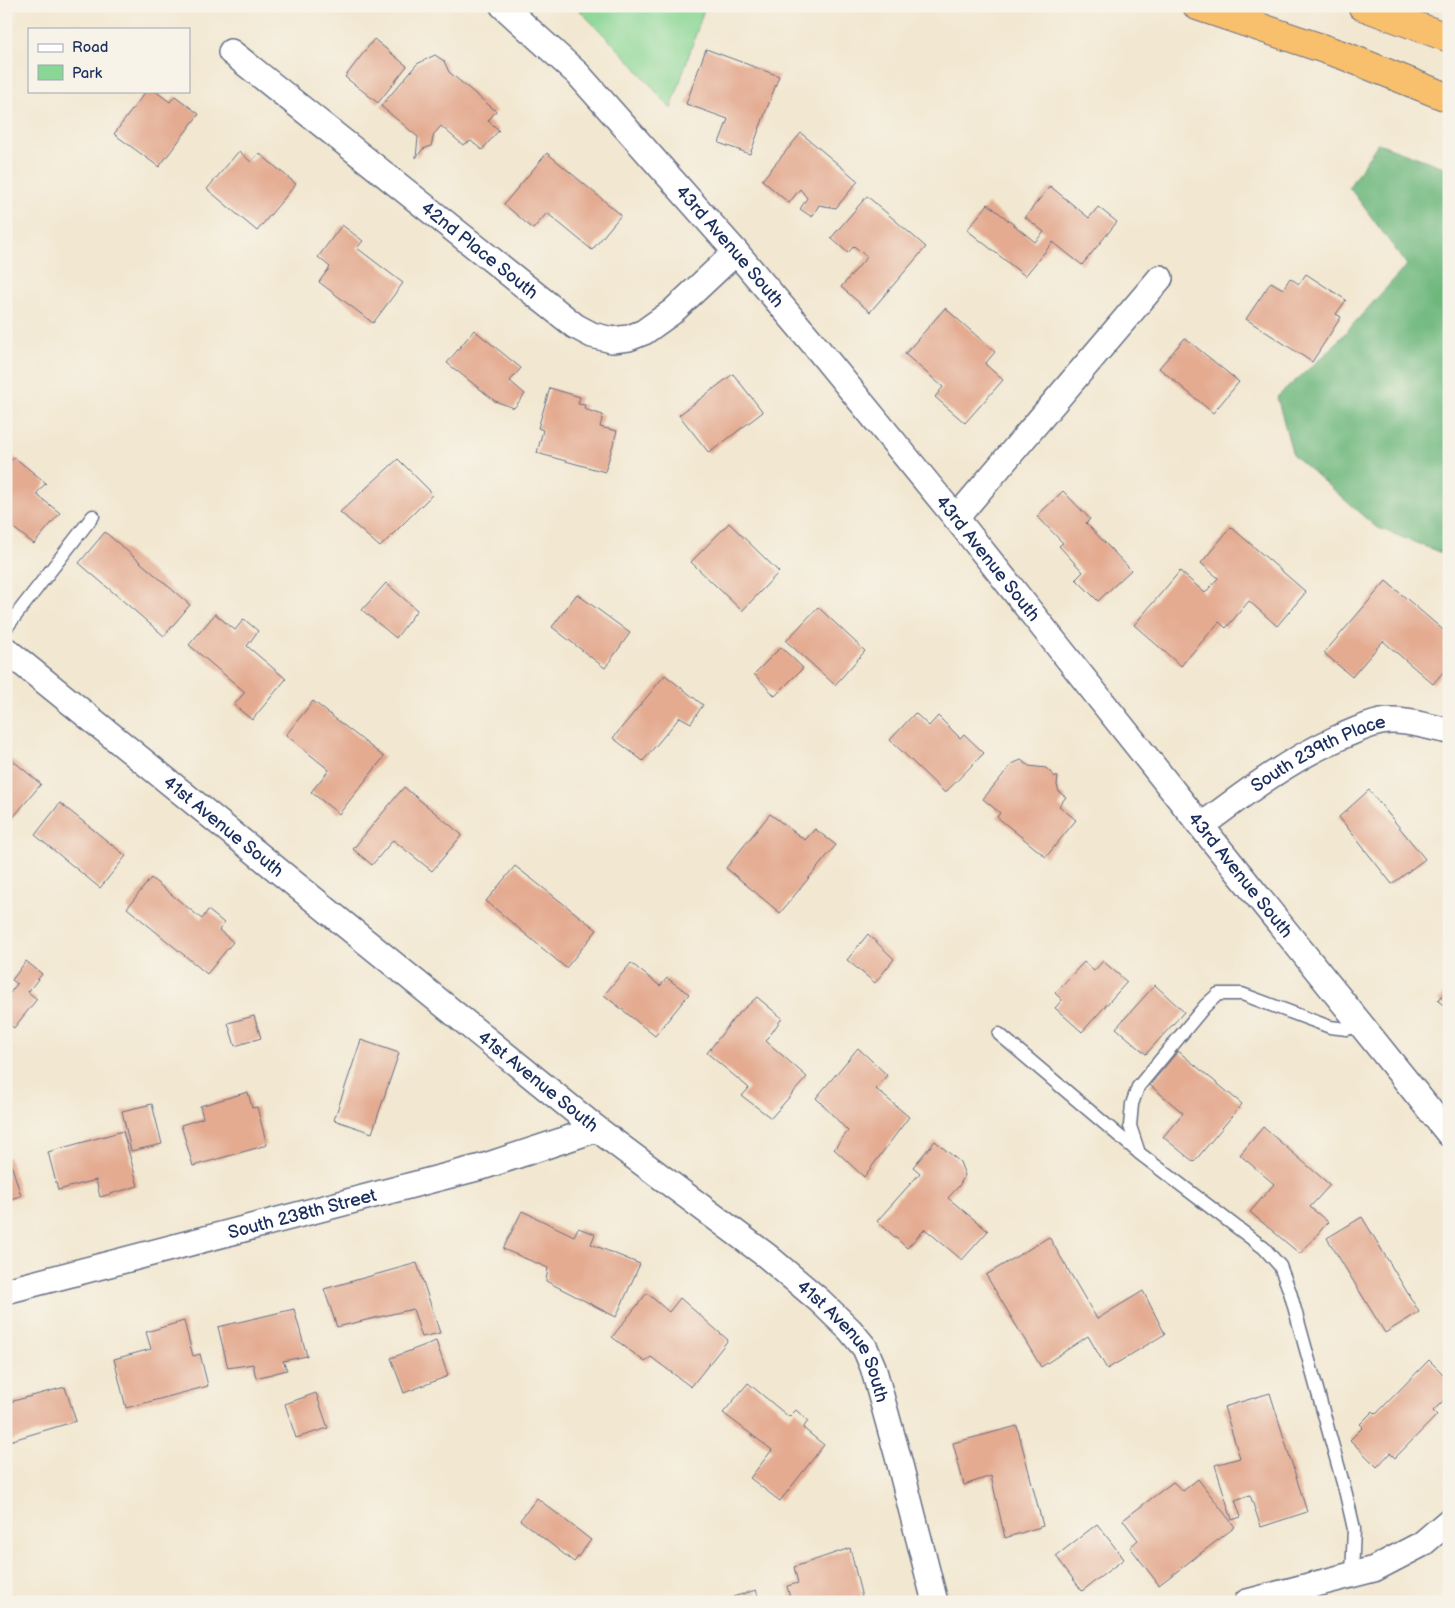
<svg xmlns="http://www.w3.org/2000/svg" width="1455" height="1608" font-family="'Balsamiq Sans',sans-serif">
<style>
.green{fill:#89d795;stroke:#52837a}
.forest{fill:#6eb87e;stroke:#44746e}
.building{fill:#e4ab91}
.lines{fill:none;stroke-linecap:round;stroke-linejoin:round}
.service-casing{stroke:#666f86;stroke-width:15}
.minor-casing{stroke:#666f86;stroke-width:28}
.trunk-casing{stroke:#666f86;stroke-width:30}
.service{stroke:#fff;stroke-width:12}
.minor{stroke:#fff;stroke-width:25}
.trunk{stroke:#f8bf6c;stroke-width:28}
.labels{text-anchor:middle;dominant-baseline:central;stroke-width:4.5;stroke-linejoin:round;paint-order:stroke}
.street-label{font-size:18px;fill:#1b2f5e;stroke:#f7f3e8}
</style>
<rect width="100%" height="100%" fill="#f7f3e8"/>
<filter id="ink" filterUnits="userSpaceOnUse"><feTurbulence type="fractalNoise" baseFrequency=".02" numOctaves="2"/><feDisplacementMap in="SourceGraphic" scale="10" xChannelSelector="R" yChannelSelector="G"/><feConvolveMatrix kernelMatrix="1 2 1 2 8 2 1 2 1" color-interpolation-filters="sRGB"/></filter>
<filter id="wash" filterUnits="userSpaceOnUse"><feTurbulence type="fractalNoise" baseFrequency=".0096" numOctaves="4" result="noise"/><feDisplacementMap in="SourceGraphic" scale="20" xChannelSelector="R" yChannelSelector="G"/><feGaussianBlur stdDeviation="1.12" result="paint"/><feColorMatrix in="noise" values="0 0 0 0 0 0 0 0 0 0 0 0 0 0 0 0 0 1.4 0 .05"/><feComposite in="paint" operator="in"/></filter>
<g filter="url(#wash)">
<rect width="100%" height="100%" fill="#f2e7d0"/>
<path class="green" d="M575,6h130l-34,103 -41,-48z"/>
<path class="forest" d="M1378,143l71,26v387l-73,-29 -83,-72 -16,-58 51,-45 79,-87 -58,-78z"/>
<g id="blocks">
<g class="building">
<path d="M374,39l33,27 -29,37 -33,-26z"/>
<path d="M706,49l73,27 -29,78 -31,-11 9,-24 -42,-15z"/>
<path d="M435,55l9,6 5,11 47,39 -8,10 11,9 -17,20 -11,-9 -8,4 -22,-19 -7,8 -3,12 -8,3 -7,9 2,-21 -37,-31 36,-42z"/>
<path d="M146,91h9l15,11 5,-6 24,18 -40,53 -45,-33z"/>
<path d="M801,133l57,48 -22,27 -17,-3 -7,12 -12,-8 7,-11 -7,-9 -11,14 -27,-23z"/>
<path d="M239,151l12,11 8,-9 37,31 -39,47 -50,-42z"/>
<path d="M547,153l74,62 -29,35 -45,-37 -14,16 -29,-25z"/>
<path d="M1050,186l39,32 9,-11 19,15 -35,43 -29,-23 -28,34 -58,-46 21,-26 47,38 9,-10 -19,-15z"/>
<path d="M867,196l59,51 -56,65 -29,-25 26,-30 -13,-11 -6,7 -17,-15z"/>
<path d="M342,225l21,16 -6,7 46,35 -30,40 -54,-41 11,-15 -12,-10z"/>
<path d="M1306,274l40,26 -10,14 5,3 -29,45 -66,-43 25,-37 12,7 7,-11 9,6z"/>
<path d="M945,308l50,44 -10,12 18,16 -38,43 -30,-26 8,-10 -38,-33z"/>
<path d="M474,330l47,38 -11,13 15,13 -11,14 -19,-7 -48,-38z"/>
<path d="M1185,338l54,44 -26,31 -54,-45z"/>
<path d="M733,374l30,38 -54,41 -30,-38z"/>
<path d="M550,388l30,9 -2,7 7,1 -1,4 19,6 -3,12 17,4 -12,41 -68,-19 6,-23 -5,-2z"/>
<path d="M14,457l32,26 -10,11 24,19 -26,31 -28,-22v-55z"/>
<path d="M398,459l35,35 -53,53 -40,-35z"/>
<path d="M1063,491l27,28 -4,4 45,47 -33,31 -22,-22 7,-7 -24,-26 4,-3 -26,-27z"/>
<path d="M729,523l50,49 -37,39 -51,-49z"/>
<path d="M1231,527l75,65 -29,34 -28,-25 -23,27 -7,-6 -38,44 -47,-41 46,-54 25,22 13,-15 -17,-15z"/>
<path d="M105,532l85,73 -26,31 -85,-73z"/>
<path d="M1386,581l63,54v30l-16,19 -50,-43 -31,36 -28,-24z"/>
<path d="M386,583l31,27 -21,28 -34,-28z"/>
<path d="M577,594l53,39 -25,35 -53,-41z"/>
<path d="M818,607l47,44 -30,34 -49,-44z"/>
<path d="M215,614l20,16 9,-11 14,12 -11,15 39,33 -34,41 -18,-15 11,-13 -56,-47z"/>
<path d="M781,647l22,21 -28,28 -21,-22z"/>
<path d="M665,675l38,30 -12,18 -11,-6 -37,44 -30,-23z"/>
<path d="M313,701l71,56 -45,57 -28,-22 18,-22 -43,-35z"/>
<path d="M915,713l14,13 9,-10 22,22 4,-4 20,19 -39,40 -55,-53z"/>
<path d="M6,755l35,29 -35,42z"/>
<path d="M1021,760l8,6 17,2 8,8 4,1 -1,8 2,7 7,5 -7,9 17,14 -30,37 -49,-40 3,-4 -17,-14 29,-35z"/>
<path d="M404,787l58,48 -30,36 -39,-31 -21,25 -19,-16z"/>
<path d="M1369,790l56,69 -33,25 -53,-67z"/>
<path d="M60,803l66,53 -26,32 -65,-53z"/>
<path d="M770,814l35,26 10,-11 21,16 -56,68 -54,-45z"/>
<path d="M515,866l82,64 -31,38 -80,-67z"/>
<path d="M151,878l51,41 6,-9 16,13 -5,7 14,12 -26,32 -80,-66z"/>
<path d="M868,934l26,25 -19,24 -28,-23z"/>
<path d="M26,961l16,13 -14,18 9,7 -23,29 -8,-6v-24l11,-14 -5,-4z"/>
<path d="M1103,961l24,21 -45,50 -27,-24 7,-8 -7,-7 29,-31 10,9z"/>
<path d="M631,963l29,23 7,-8 22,16 -34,42 -51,-41z"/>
<path d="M1155,985l29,27 -38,42 -30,-26z"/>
<path d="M1449,987v22l-11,-8z"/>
<path d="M757,997l25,21 -16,23 41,36 -36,41 -29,-22 7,-8 -42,-35 28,-36z"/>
<path d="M254,1016l7,22 -26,8 -7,-23z"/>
<path d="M361,1040l38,13 -27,80 -38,-13z"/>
<path d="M858,1048l29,27 -11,14 33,28 -45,60 -30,-28 14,-18 -32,-33z"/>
<path d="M1178,1051l64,53 -48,58 -31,-25 20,-24 -33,-28z"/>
<path d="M248,1092l4,16 5,-1 10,38 -74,21 -12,-41 22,-7 -3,-12z"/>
<path d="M152,1104l10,40 -31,7 -9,-40z"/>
<path d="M1263,1127l67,58 -20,22 18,15 -28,32 -50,-42 24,-28 -34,-29z"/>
<path d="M123,1131l15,55 -38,11 -4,-17 -38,10 -10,-38z"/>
<path d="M935,1141l25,21 5,13 -6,11 -11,12 40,33 -26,29 -37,-31 -18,19 -30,-27 43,-48 -7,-6z"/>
<path d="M6,1157h3l12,39 -15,4z"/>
<path d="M522,1211l52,25 4,-8 17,6 -4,10 49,20 -24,53 -70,-36 2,-13 -45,-19z"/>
<path d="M1362,1217l57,95 -34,21 -58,-95z"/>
<path d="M1049,1237l48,82 46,-28 22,43 -58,35 -19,-33 -47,31 -55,-92z"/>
<path d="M417,1263l23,70 -18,4 -9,-28 -76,18 -13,-38z"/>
<path d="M647,1293l22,19 11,-14 48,42 -37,47 -40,-30 -6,5 -33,-25z"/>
<path d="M294,1309l13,47 -24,5 4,9 -31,8 -3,-14 -25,4 -10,-41z"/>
<path d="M184,1321l9,35 7,-2 8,32 -82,22 -12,-49 37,-10 -5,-17z"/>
<path d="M436,1341l12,35 -44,17 -13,-35z"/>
<path d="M1429,1360l20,20v15l-16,16 4,4 -42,43 -5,-5 -13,14 -27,-27 13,-13 -3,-3 13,-13 3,3z"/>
<path d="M748,1383l41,34 7,-7 12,11 -5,7 21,17 -44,56 -30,-23 22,-28 -49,-37z"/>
<path d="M65,1387l11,34 -70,21v-39z"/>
<path d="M316,1393l12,35 -32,10 -11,-34z"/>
<path d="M1270,1393l37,119 -46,15 -11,-32 -15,5 6,17 -9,3 -17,-55 25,-7 -16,-51z"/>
<path d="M1017,1426l26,100 -38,12 -14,-62 -27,9 -11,-42z"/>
<path d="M1198,1479l37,48 -76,58 -29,-38 8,-7 -15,-20 50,-38 10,9z"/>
<path d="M537,1498l54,42 -17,22 -54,-42z"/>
<path d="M1097,1524l27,35 -42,32 -26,-35z"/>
<path d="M850,1548l13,54h-72l-4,-16 11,-3 -4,-16z"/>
<path d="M756,1590l4,12h-25l-2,-5z"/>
</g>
</g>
</g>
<g filter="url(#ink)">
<use href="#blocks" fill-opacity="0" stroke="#666f86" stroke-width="1"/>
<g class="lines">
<defs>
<g id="service">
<path d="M6,628l87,-112"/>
<path d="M999,1034l138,117"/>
<path d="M1352,1575l2,-46 -8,-35 -56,-202 -10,-26 -16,-18 -125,-95 -9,-27 2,-22 6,-17 67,-81 13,-12h24l88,33 17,2 14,-4"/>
</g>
<g id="minor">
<path id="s1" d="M503,6l75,68 158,178 76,90 144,176 245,308 248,308"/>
<path id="s2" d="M231,52l310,247 34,27 17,9 20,5 17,-2 15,-6 28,-20 64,-60"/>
<path d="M956,518l204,-240"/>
<path id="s3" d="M6,650l591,479 170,127 53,45 30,29 15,18 8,19 25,90 37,145"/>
<path id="s4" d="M1201,826c44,-33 86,-65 137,-88 14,-6 28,-13 43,-16 22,-4 47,5 68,9"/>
<path id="s5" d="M6,1291l479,-125 112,-37"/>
<path d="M1247,1602l127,-33 48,-25 27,-23"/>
</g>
<g id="trunk">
<path d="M1197,6l148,50 104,42"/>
<path d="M1362,6l87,32"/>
</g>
</defs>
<use href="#service" class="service-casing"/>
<use href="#minor" class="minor-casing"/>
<use href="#trunk" class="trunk-casing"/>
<use href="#service" class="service"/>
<use href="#minor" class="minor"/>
<use href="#trunk" class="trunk"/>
</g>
</g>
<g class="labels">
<g class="street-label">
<text stroke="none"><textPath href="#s1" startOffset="331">43rd Avenue South</textPath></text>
<text stroke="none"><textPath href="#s2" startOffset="318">42nd Place South</textPath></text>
<text stroke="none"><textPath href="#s1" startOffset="736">43rd Avenue South</textPath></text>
<text stroke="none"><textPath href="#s4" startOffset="139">South 239th Place</textPath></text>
<text stroke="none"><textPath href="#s3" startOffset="280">41st Avenue South</textPath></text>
<text stroke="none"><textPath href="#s1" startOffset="1141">43rd Avenue South</textPath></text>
<text stroke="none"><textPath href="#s3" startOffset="685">41st Avenue South</textPath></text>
<text stroke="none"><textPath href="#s5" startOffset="306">South 238th Street</textPath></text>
<text stroke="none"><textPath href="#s3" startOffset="1090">41st Avenue South</textPath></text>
</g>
</g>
<rect width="1455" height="1608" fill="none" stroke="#f7f3e8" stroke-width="25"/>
<rect x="28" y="28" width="162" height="65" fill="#f7f3e8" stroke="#9fa5b1"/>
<rect x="38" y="44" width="25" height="8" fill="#ffffff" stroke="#9fa5b1"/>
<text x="72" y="52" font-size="15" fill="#1b2f5e">Road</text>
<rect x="38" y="65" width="25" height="15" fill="#89d795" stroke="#9fa5b1"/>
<text x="72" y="78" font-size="15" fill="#1b2f5e">Park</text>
</svg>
